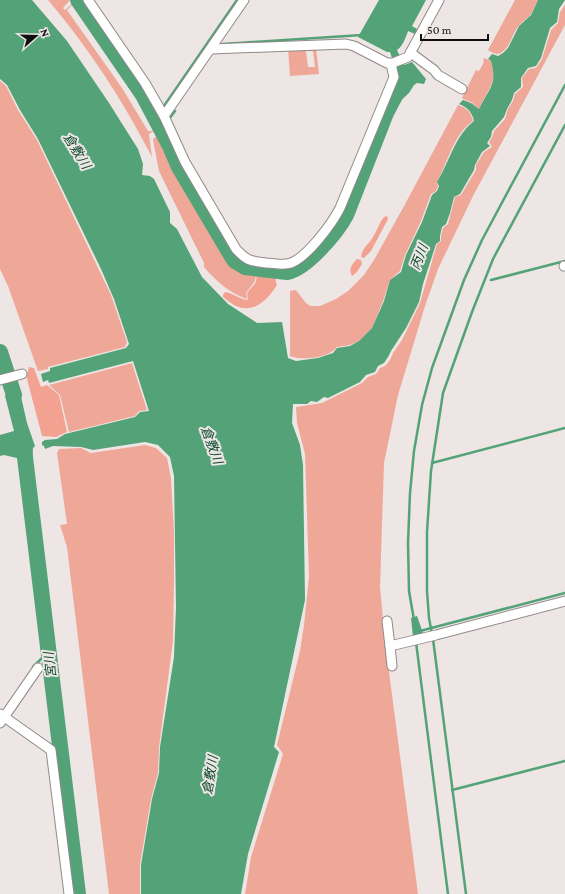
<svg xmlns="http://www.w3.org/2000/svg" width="565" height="894" font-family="'Crimson Pro','Noto Sans JP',serif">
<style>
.green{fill:#efa798;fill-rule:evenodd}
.forest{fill:#f3a292}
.water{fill:#54a278}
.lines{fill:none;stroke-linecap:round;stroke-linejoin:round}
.stream{stroke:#54a278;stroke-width:2.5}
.river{stroke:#54a278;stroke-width:16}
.minor-casing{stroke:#908a89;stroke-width:11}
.minor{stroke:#fff;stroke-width:9}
.labels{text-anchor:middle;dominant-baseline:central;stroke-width:4;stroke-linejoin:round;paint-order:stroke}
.water-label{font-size:13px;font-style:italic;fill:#0d4b30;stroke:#ede6e4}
</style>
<rect width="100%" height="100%" fill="#ede6e4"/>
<g class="green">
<path d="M48,0h22l-7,8 2,2 8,-7 45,62 22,34 17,32 -7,2 -1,2 3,22c-29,-56 -63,-109 -104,-157zM73,4l44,61 37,61 1,3 -2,2h-5l-26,-43 -55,-78z"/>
<path d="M515,0h23c-3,5 -5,10 -7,14 -4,5 -10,8 -14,14 -5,7 -7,19 -15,24 -5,4 -9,1 -14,-2z"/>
<path d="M565,5v20l-91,169 -36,75 -13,37 -27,89 -14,68 -4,124 5,54 33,253h-173l6,-37 32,-103 -6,-9 23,-94 4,-26 5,-48 -4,-123 -8,-31 -1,-16 26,-4 40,-20 6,-6 8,-3 4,-6 5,-2 5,-6 3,-7 9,-13 18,-37 17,-59 4,-3v-5l2,-8 5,-4 7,-27 6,-2 15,-25v-5l8,-13 8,-5 -3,-5 3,-4 2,-7 11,-12 3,-10 5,-8 2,-7 8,-7 -1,-9 7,-9 7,-1 6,-9 9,-29 7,-7 2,-11z"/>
<path d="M288,48h28l3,26 -29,2zM306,51h7l2,16h-7z"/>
<path d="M484,58l7,3c7,24 -4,28 -12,48l-8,-7 -8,-3 -1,-1 14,-28 3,1 5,-9 -1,-1z"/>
<path d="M0,81l6,5 12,24 19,30 74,155 16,47 -2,5 -77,20v2l-10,2 -30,-85 -8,-17z"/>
<path d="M458,105c9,3 13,7 15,16 -20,14 -25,41 -36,61l1,4 -2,5 -5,3 -10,27 -16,34 -5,16 -10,9 -7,21 -11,27 -13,13 -9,4 -13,2c-8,11 -35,14 -47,9v-65l6,-1 10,13 4,3h10l16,-7 12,-8 16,-16 10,-15 29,-52z"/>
<path d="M160,135l16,36 49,83c10,12 15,17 31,19l-1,8 -9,12 1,6c-19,-7 -30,-17 -43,-32v-4l-45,-92 -6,-31 1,-2z"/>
<path d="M132,363l15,47 -8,1 -4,5 -66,16 -9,-37 -11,-10z"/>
<path d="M145,445l11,3 11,10 4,20 3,55v47l-1,61 -14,106 -1,26 -7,26 -11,65v30h-31l-42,-347 -7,-22 7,-1 -10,-71 2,-4 22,-1 10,5z"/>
</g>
<g class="forest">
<path d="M387,216l1,3 -17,32 -7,7 -3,-1c1,-9 8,-13 12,-20 4,-6 6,-14 11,-20z"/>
<path d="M357,259l4,1 1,4 -5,8 -5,4c-4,-7 0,-12 5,-17z"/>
<path d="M257,273l18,5 2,7c-9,14 -22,29 -41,21 -4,-2 -9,-6 -13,-9v-2l2,-3c8,1 14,7 23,8l-1,-7 9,-11z"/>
<path d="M29,367l5,1 7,19 6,-2 12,10 8,37 -11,5 -14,-1 -15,-57v-5z"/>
</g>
<g class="water">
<path d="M0,0h32l35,41 42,62 29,46 5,15 -1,11 8,1 4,3 16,33v11l7,6 25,48 26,27 29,19 25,-1 6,36 8,3 22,-3 15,-5 4,-5 13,-2 9,-5 13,-13 12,-27 6,-21 11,-8 5,-17 16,-33 10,-27 5,-4 2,-5 -2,-4c13,-21 17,-45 37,-61 -2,-9 -7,-14 -15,-17l4,-4 8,3 8,6c9,-20 19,-23 12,-48l-3,-2 4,-5 6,2 5,-3 5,-5 11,-22 12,-11 7,-15h27l-6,9 -2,13 -7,6 -9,30 -5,8 -8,2 -7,10v9l-7,6 -2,7 -5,9 -3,8 -12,14 -1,6 -4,6 3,3 -8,6 -7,13 -1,5 -14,24 -6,3 -4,16 -4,11 -4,3 -2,9v5l-4,3 -13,40 -4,18 -13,26 -15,23 -3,6 -4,6 -6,3 -3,6 -9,3 -6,7 -32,16 -4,-1 -7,5 -6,-1 -4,3h-14l-1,19 8,22 3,20 2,135 -31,147 5,5 -31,102 -7,40h-100v-29l11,-66 7,-26 1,-26 14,-90 2,-50 -2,-131 -4,-19 -12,-12 -13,-3 -52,8 -12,-3 -28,-1 -8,3 -1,-3 -2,-1v-3l3,-2 12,-1 8,-5 70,-17 5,-5 9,-1 -16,-50 -84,22 -1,-3 -5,2 -2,-8 9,-3v-3l76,-20 3,-4 -15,-45 -13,-30 -63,-130 -18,-29 -13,-25 -7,-6z"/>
<path d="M379,0h47l-14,26 5,3 -2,5 -7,-3c-2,6 -5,15 -11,19l7,15 8,-3 14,17 -2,5 -7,-1 -3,2 -5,8 -13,12 -4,7 -7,-3 13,-33 -8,-24h-3l-29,-15z"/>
<path d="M17,379l10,44 8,23 -2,2 -1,14 -12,2 -3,-6 -13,-3 -4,1v-21l14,-4 -9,-35 2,-4 -3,-10z"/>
<path d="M417,616l6,17 -10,4 -2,-19z"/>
</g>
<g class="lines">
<g class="stream">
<path d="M223,44l139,-9"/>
<path d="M164,106l73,-106"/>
<path d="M169,119l6,-8"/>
<path d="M158,123l4,-1"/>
<path d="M491,280l74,-19"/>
<path d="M432,463l133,-35"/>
<path d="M414,620l-5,-29 -1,-48 2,-50 4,-42 8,-46 10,-37 32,-88 18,-40 83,-155"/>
<path d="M420,631l145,-38"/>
<path d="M432,634l-3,-16 -2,-27v-59l4,-61 12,-78 29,-81 21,-53 72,-134"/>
<path d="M433,639l33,255"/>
<path d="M416,642l32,252"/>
<path d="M33,667l9,-9 8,-4"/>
<path d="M452,790l113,-29"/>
</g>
<g class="river">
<path d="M78,0l65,95 27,51 9,21 52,88 4,6 10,6 42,5c19,-3 50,-40 59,-57l40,-102 11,-21"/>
<path d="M0,352l14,43"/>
<path d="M23,441l55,453"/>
</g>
<defs>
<g id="minor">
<path d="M88,0l57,83 19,33 21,46 51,87c11,12 14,12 30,14 8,0 17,3 25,0 16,-6 41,-39 49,-55l54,-131 -3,-13"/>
<path d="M211,49l135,-5 8,2 33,17h6l15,-6 31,-57"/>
<path d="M411,53l23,17 4,5 24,14"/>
<path d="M164,116l80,-116"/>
<path d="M564,266h1"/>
<path d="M0,380l22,-6"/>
<path d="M387,621l3,25"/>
<path d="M392,666l-2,-20 46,-11 129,-34"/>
<path d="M0,714l51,36 18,144"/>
<path d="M0,723l38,-55"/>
</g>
</defs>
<use href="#minor" class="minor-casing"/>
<use href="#minor" class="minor"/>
</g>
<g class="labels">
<g class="water-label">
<text transform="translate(77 151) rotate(58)">倉敷川</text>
<text transform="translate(419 257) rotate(-69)">丙川</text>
<text transform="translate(212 445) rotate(70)">倉敷川</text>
<text transform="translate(50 665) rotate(-97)">宮川</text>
<text transform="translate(210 775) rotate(-81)">倉敷川</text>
</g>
</g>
<g transform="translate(36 36) rotate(70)" stroke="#ede6e4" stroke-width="3" paint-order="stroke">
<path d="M0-3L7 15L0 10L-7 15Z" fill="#100e0d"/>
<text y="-6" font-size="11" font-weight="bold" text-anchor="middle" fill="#100e0d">N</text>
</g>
<path d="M421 34v6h67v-6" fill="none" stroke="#100e0d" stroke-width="2"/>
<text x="427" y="34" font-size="12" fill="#100e0d" stroke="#ede6e4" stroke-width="3" paint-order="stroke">50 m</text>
</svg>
